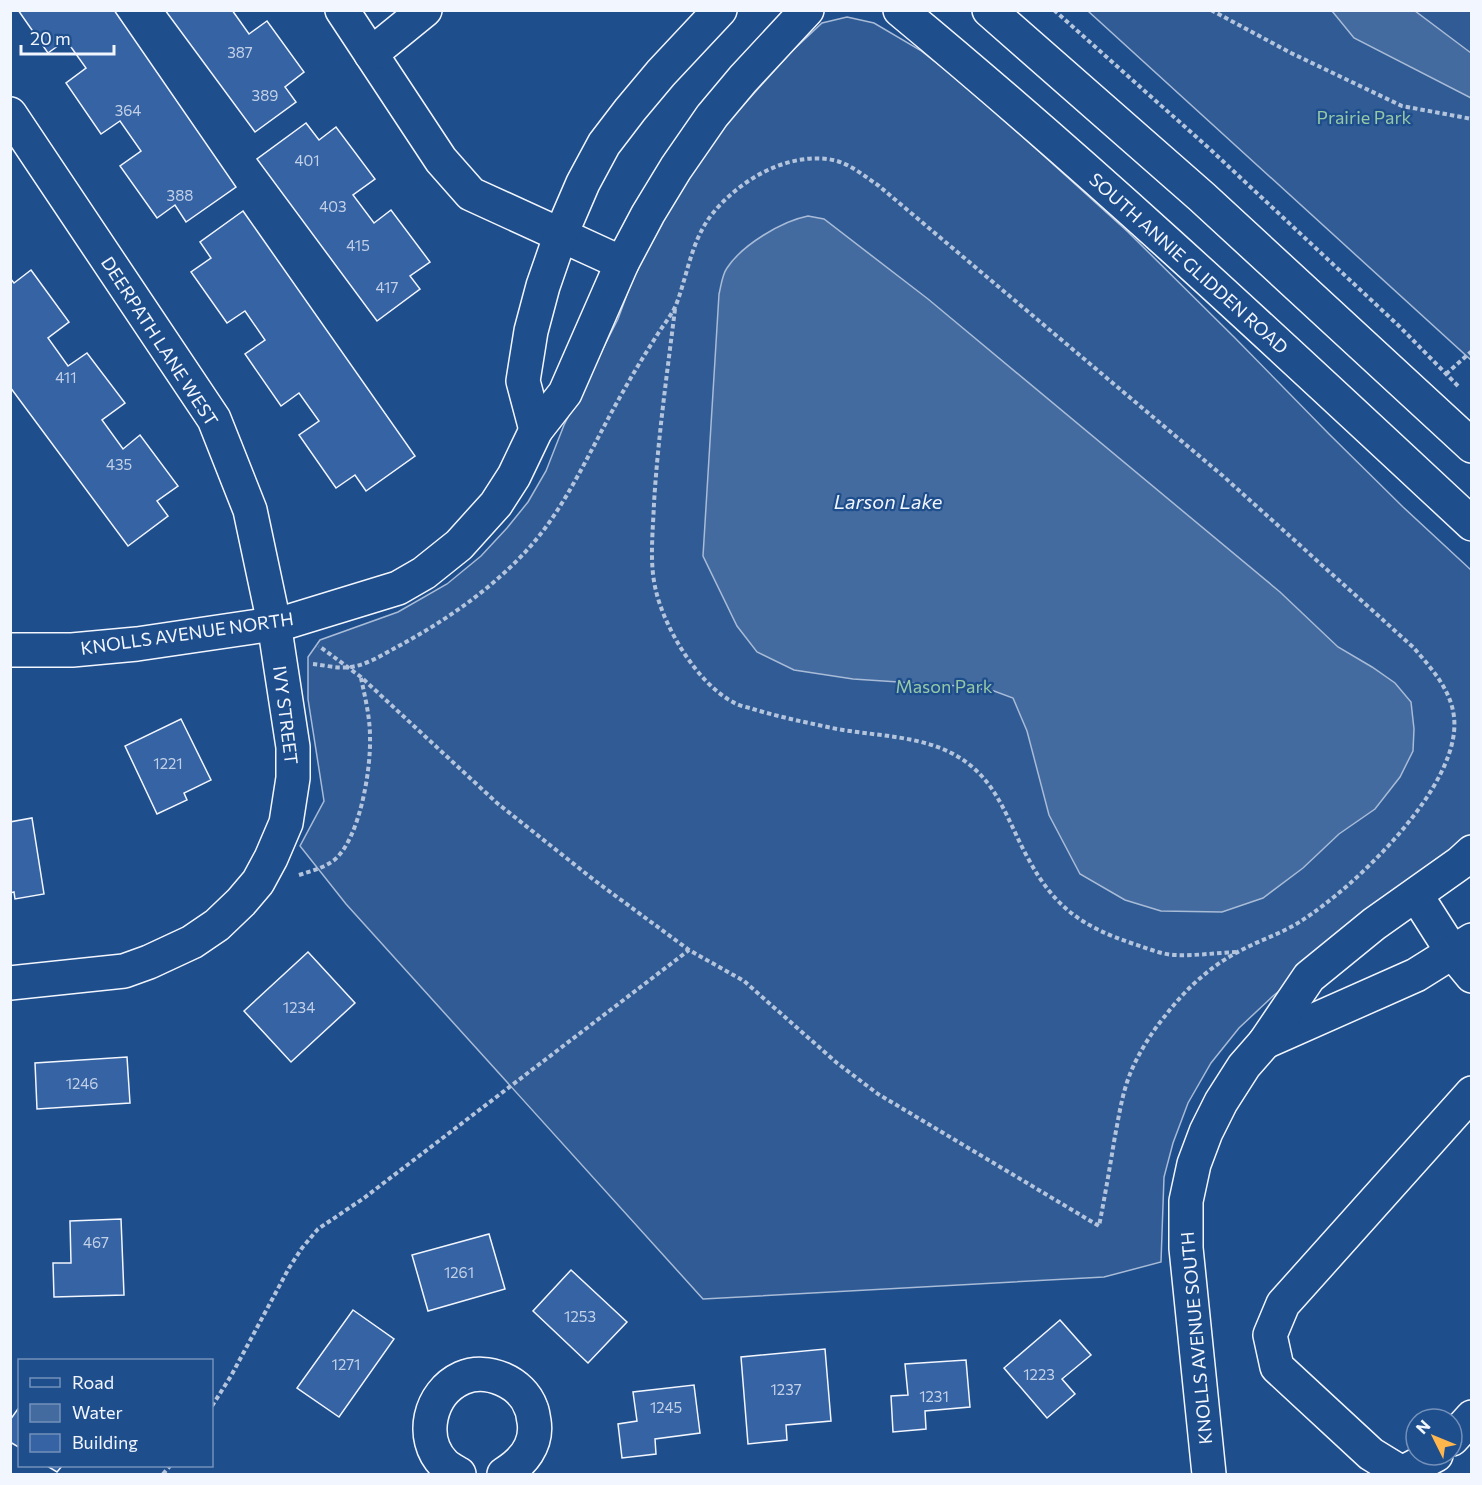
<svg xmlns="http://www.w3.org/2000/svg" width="1482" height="1485" font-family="Commissioner,sans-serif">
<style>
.built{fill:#305b95;stroke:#a8bbd7;stroke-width:1.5}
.water{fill:#446ba0;stroke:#a8bbd7;stroke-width:1.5}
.building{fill:#3563a3;stroke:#f2f6ff;stroke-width:1.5}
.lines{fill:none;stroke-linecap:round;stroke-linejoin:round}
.minor-casing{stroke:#f2f6ff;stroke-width:36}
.major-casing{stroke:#f2f6ff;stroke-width:36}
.path{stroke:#b3c4dc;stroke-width:4;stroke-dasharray:4.5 3;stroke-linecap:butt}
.minor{stroke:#1f4e8c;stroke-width:33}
.major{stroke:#1f4e8c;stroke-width:33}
.labels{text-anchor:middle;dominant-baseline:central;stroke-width:4.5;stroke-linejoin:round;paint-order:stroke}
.number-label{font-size:15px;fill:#c3d1e8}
.park-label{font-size:18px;fill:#97c8a6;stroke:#1f4e8c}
.street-label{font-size:18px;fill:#f2f6ff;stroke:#1f4e8c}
.water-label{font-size:20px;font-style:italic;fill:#f2f6ff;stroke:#1f4e8c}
</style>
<rect width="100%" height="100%" fill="#1f4e8c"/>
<g class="built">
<path d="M1088,11h383v349z"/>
<path d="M847,17l27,6 46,27 41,32 62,55 105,95 107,106 94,96 74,73 68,63v265l-198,161 -34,32 -28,35 -23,40 -15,40 -9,34 -3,85 -57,15 -401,22 -357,-395 -46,-58 24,-45 -16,-102v-42l12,-17 78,-28 49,-28 34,-28 26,-28 21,-26 18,-31 18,-46 54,-106 22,-60 65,-111 85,-95 32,-30z"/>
</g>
<g class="water">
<path d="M1332,11h83l56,42v45l-117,-60z"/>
<path d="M808,216l16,3 104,80 352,293 58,55 34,20 23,16 16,19 3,27 -1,22 -13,26 -25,32 -36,25 -36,34 -40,30 -41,14 -61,-1 -36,-11 -45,-26 -31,-59 -22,-84 -14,-33 -19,-7 -35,-5 -106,-7 -59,-9 -37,-18 -20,-26 -34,-70 16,-262c2,-8 3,-19 8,-26 15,-23 55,-47 81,-52z"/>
</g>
<g class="building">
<path d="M18,10h96l122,177 -50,35 -11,-17 -18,13 -37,-52 21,-15 -21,-30 -19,13 -35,-51 20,-15 -20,-28 -18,13z"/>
<path d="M165,10h67l17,24 18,-13 37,51 -19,15 11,15 -41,30z"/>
<path d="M306,123l13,17 17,-13 39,52 -22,16 21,28 17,-13 39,52 -20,14 10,13 -43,32 -120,-162z"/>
<path d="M243,211l172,245 -49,35 -11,-16 -19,13 -37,-53 20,-14 -20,-28 -18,13 -36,-52 20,-14 -20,-29 -18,12 -36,-51 20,-14 -11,-16z"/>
<path d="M31,270l38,52 -21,16 20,28 19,-13 38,50 -23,17 21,29 17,-14 38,51 -21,15 11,15 -40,30 -118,-159v-109l4,5z"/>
<path d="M181,719l30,61 -27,13 3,7 -30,14 -32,-68z"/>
<path d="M32,818l12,76 -29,5 -1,-7 -4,1v-71z"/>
<path d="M308,952l47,51 -64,59 -47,-51z"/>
<path d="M127,1057l3,46 -93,6 -2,-46z"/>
<path d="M121,1219l3,76 -70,2 -1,-34h18l-1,-42z"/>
<path d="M489,1234l16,55 -77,22 -16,-56z"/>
<path d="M571,1270l56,52 -39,41 -55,-52z"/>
<path d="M353,1310l41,29 -55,78 -42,-29z"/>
<path d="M1060,1320l31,35 -29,24 13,15 -28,24 -43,-50z"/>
<path d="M825,1349l6,72 -45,4 1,15 -39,4 -7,-87z"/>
<path d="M966,1360l4,47 -45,4 1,18 -33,3 -2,-36 17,-1 -3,-31z"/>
<path d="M694,1385l6,48 -45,6 1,15 -34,4 -4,-34 19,-3 -4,-29z"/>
<path d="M20,1406v42l-10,-6v-22z"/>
<path d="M47,1466h15l-5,6z"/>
</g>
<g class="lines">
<defs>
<g id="minor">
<path d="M342,10l99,150 30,34 151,69"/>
<path d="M371,54l54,-44"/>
<path d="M10,114l204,305 36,91 24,113 19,124v31l-7,45 -15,35 -13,24 -17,20 -24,23 -25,17 -43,20 -25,9 -114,12"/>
<path d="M536,430l-13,-49 8,-50 12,-45 18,-52 22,-51 21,-39 26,-34 31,-37 59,-63"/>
<path d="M10,650h62l65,-6 150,-22 111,-34 26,-15 35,-28 37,-41 18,-28 22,-46 29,-37 57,-130 26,-49 28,-46 36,-52 31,-37 64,-69"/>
<path d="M1416,895l37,58 19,23"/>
<path d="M1265,1042l151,-67 56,-35"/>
<path d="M1452,1439l20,-22"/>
<path d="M1436,1455l-34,18 -31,-19 -94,-87 -7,-32 13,-31 189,-211"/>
<path d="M459,1474c-5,-3 -11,-6 -15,-10 -25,-26 -15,-71 18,-86 25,-11 60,4 69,30 2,4 2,9 3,13 4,24 -12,42 -30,53"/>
<path d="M1209,1474l-23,-226v-47l8,-37 12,-32 15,-30 23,-36 21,-24 44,-65 65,-53 86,-61 12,-11"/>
</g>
<g id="major">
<path d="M900,10c198,164 384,339 572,514"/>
<path d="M989,10l213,187 270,249"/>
</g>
</defs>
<use href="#minor" class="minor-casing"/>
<use href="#major" class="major-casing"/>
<g class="path">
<path d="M1054,10l158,141 188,176 58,59"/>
<path d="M1211,10l80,43 111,53 70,13"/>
<path d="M675,309c-8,65 -17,129 -21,194 -1,29 -5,60 2,88 9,38 42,93 77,111 6,4 14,5 20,7 23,7 46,12 70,17 49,12 106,6 147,39 31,25 40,62 59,95 26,48 54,67 105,84 13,4 26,10 40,11 20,1 41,-2 62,-3"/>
<path d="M1446,374l26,-23"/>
<path d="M313,664c11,1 25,5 36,3 15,-1 32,-11 46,-19 58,-31 118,-73 156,-128 28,-41 48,-87 73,-130 11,-20 23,-39 35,-58 6,-9 13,-18 17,-27 12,-31 15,-65 37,-92 26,-32 71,-59 114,-54 20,2 36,16 52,27l344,290 190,171c17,20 38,42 41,70 8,68 -99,170 -153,204 -20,13 -44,20 -65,32 -28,15 -52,38 -71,63 -14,17 -27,38 -35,58 -8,20 -11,42 -15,62 -5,30 -10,60 -16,90l-221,-132 -41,-31 -93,-82 -55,-31 -95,-70 -97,-77 -136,-126 -42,-31"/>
<path d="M299,875c12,-4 24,-7 34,-14 27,-21 38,-92 37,-124 0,-20 -5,-40 -9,-59"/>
<path d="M212,1406l19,-30 58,-108 13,-20 16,-19 46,-31 325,-248"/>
<path d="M163,1474l7,-8"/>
</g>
<use href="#minor" class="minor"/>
<use href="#major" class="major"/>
</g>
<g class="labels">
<g class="number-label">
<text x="240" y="52">387</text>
<text x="265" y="95">389</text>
<text x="128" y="110">364</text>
<text x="307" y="160">401</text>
<text x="180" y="195">388</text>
<text x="333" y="206">403</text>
<text x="358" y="245">415</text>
<text x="387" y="287">417</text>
<text x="66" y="377">411</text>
<text x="119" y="464">435</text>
<text x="168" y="763">1221</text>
<text x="299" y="1007">1234</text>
<text x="82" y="1083">1246</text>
<text x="96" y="1242">467</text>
<text x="459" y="1272">1261</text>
<text x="580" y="1316">1253</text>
<text x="346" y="1364">1271</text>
<text x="1039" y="1374">1223</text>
<text x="786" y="1389">1237</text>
<text x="934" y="1396">1231</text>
<text x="666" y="1407">1245</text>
</g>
<g class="park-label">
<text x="1364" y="117">Prairie Park</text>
<text x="944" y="686">Mason Park</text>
</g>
<g class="street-label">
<text transform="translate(1189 263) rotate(42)">SOUTH ANNIE GLIDDEN ROAD</text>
<text transform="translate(160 341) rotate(57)">DEERPATH LANE WEST</text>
<text transform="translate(187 633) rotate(-8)">KNOLLS AVENUE NORTH</text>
<text transform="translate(286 715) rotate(83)">IVY STREET</text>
<text transform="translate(1196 1338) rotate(-95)">KNOLLS AVENUE SOUTH</text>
</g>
<g class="water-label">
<text x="888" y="501">Larson Lake</text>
</g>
</g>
<rect width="1482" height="1485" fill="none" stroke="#f2f6ff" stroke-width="24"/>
<rect x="18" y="1359" width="195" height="108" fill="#1f4e8c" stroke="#7391ba" stroke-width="1.5"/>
<rect x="30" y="1378" width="30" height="9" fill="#1f4e8c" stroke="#7391ba" stroke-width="1.5"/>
<text x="72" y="1389" font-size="18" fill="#f2f6ff">Road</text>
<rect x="30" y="1404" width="30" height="18" fill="#446ba0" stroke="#7391ba" stroke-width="1.5"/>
<text x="72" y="1419" font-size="18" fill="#f2f6ff">Water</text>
<rect x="30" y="1434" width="30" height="18" fill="#3563a3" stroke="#7391ba" stroke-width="1.5"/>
<text x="72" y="1449" font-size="18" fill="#f2f6ff">Building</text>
<g transform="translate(1434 1437) rotate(313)"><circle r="28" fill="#1f4e8c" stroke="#7391ba" stroke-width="1.5"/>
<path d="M0-4.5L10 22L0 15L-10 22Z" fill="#ffb74d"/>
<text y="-9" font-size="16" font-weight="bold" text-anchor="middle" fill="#f2f6ff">N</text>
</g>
<path d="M21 45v9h93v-9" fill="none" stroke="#f2f6ff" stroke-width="3"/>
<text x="30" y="45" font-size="18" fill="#f2f6ff" stroke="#1f4e8c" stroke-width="4.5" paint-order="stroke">20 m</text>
</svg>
